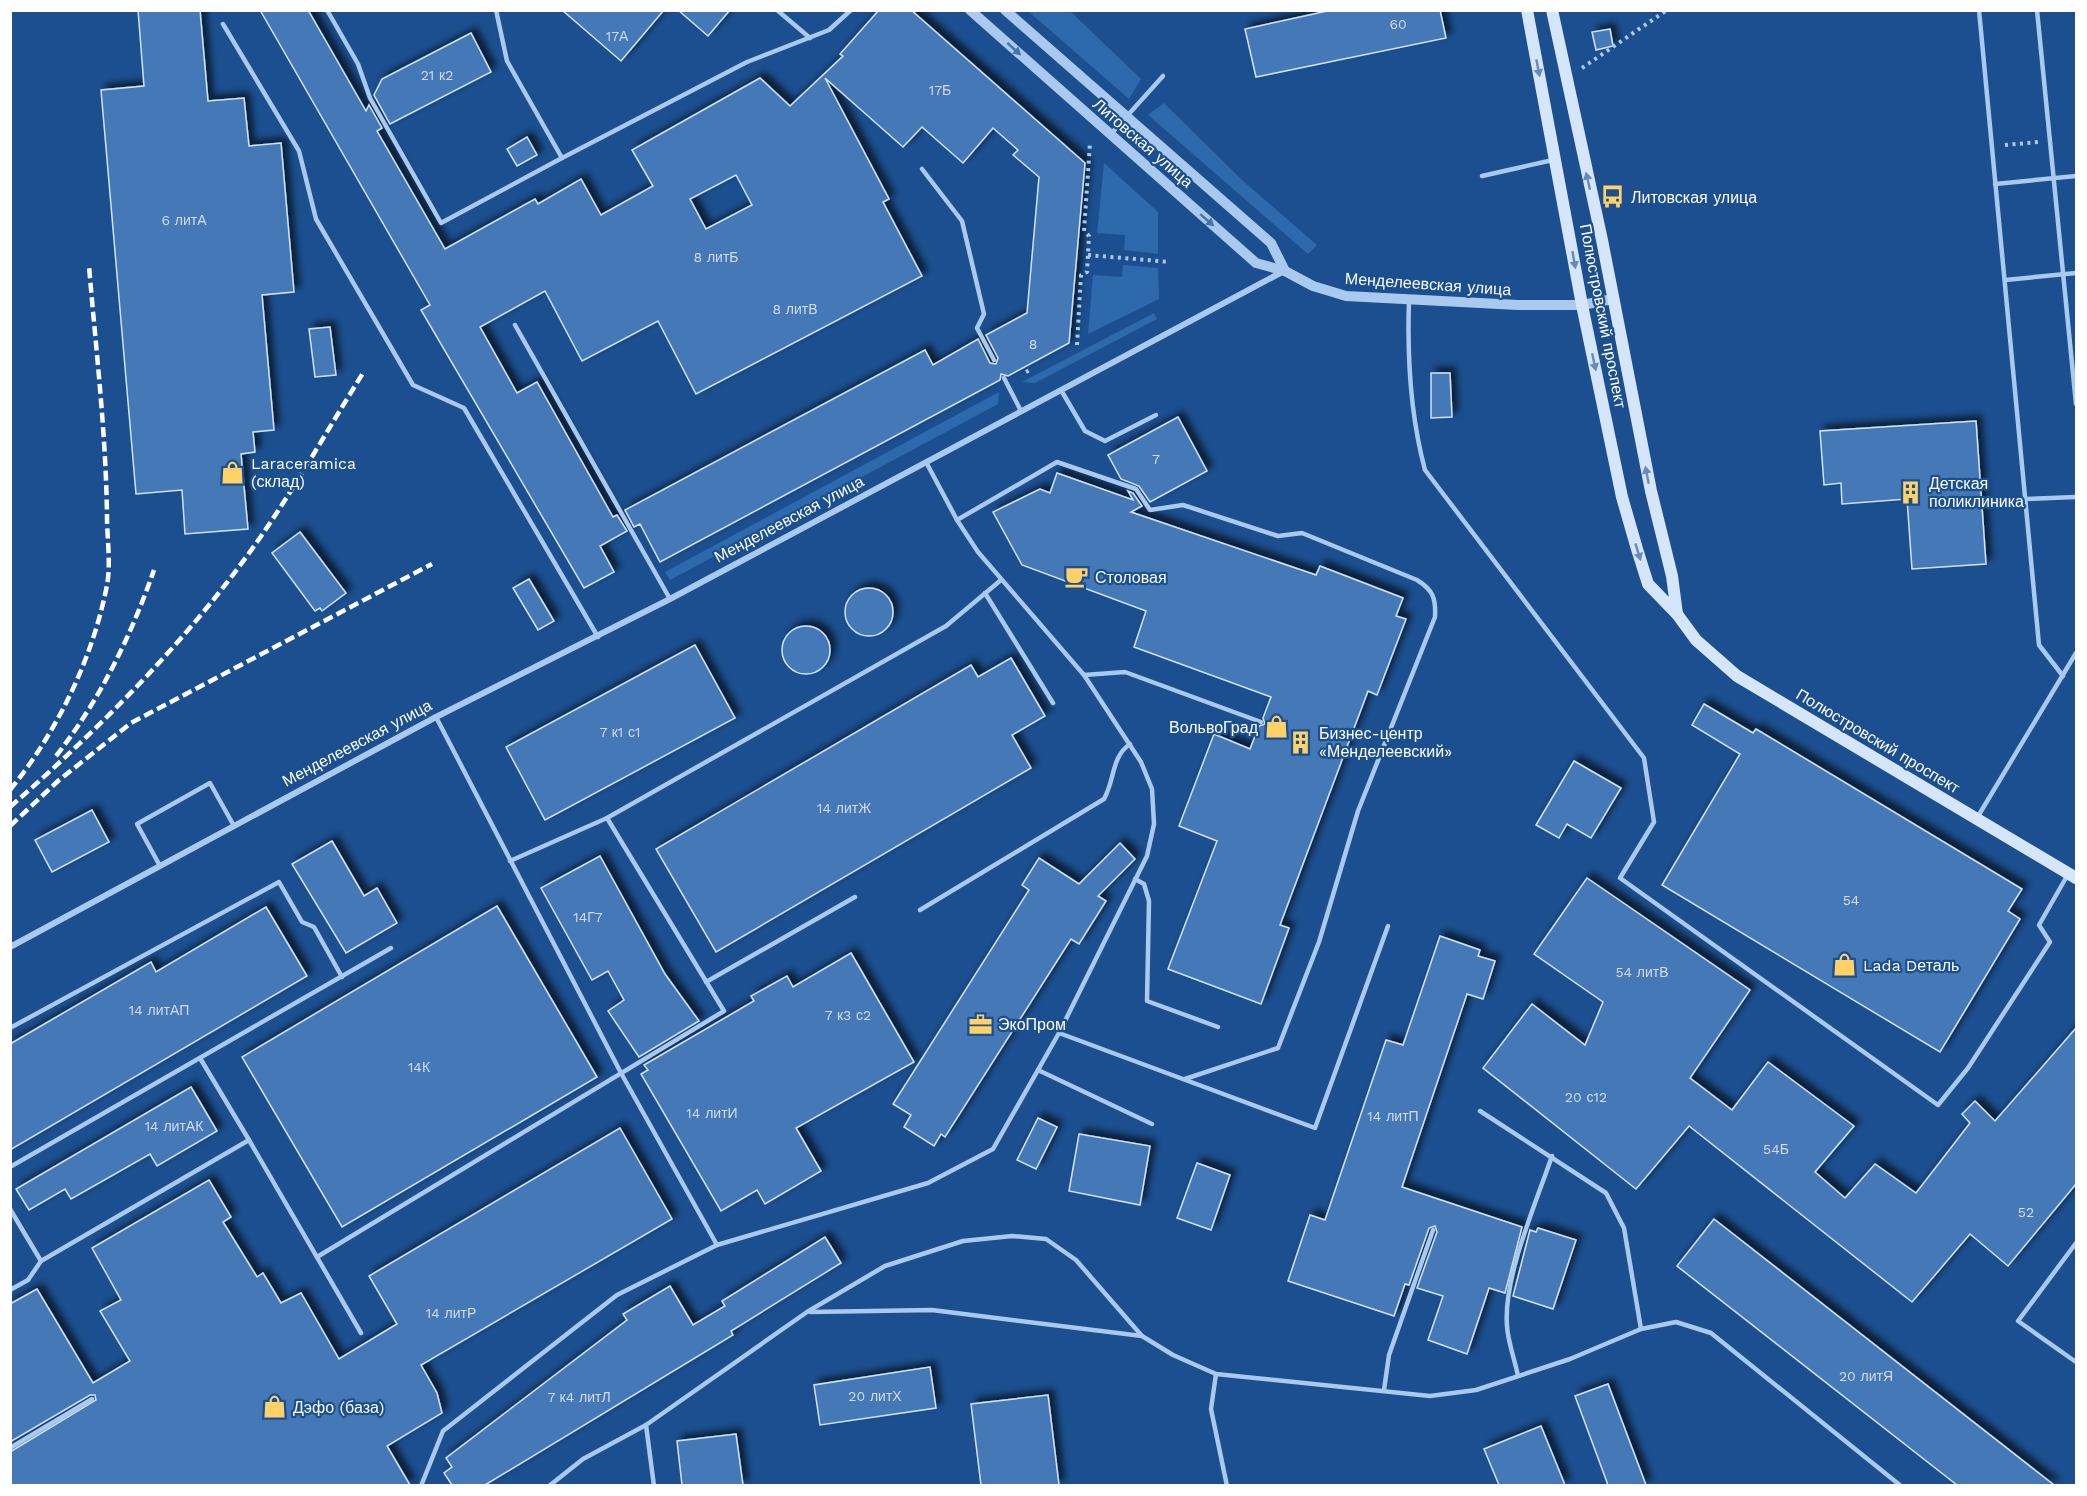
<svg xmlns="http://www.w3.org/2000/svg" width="2087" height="1496" font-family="'Work Sans',sans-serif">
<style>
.green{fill:#2e69ad}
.building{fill:#4478b7;stroke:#cfe3fa;stroke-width:1.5;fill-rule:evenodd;filter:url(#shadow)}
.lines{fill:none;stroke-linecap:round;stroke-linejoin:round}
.path{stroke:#a9c9ee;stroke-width:4;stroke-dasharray:3 4.5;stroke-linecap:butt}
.service{stroke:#a9c9ee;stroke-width:4.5}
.minor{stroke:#a9c9ee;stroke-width:6}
.tertiary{stroke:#a9c9ee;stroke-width:10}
.secondary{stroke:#d6e6fa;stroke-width:12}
.rail{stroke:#fff;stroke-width:4.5;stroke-dasharray:10 4.5;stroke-linecap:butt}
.oneway{fill:#4674ac}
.oneway2{fill:#668bba}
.labels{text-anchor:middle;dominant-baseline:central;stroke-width:4.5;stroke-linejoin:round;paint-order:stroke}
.number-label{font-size:14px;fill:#d0dded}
.street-label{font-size:16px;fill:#fff;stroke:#1b4f8f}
.poi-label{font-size:16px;fill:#fff;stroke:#1b4f8f;text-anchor:start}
</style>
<defs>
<filter id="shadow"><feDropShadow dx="5.5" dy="-5.5" stdDeviation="3" flood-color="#0009"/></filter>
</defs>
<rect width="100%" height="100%" fill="#1b4f8f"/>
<g class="green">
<path d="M1028,11h42l71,68 -12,20z"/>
<path d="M1164,103l78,77 75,65 -9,9 -160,-139z"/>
<path d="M1104,163l54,49v42l-34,-4 1,-15 -28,-2z"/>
<path d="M1123,265l35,3 1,31 -71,35 5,-59 29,2z"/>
<path d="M1154,313l3,6 -122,64 -13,-1z"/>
<path d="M999,392l-1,12 -328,176 -5,-8z"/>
</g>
<g class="building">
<path d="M138,10h62l8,91 36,-3 5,48 32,-3 13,149 -32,3 12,135 -21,2 2,20 -14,2 7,75 -63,5 -3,-44 -46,4 -35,-404 43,-4z"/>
<path d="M260,10h48l58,101 3,-6 13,23 -5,3 68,118 90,-50 3,5 43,-25 20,36 52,-29 -21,-36 128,-72 30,28 53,-50 -3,-2 39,-44h32l174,153 -16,180 -61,33 -7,-2 -1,6 -340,182 -20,-38 -6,3 -9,-17 300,-160 8,15 45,-26 12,24 6,1 2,-6 -12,-23 41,-22 12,-136 -26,-22 5,-5 -25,-22 -30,35 -41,-36 -19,20 -78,-69 64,121 -6,3 39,74 -226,118 -38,-73 -76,40 -37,-70 -65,36 37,66 20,-11 76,135 4,-2 10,16 -27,15 14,26 -30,16 -163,-278 9,-5zM736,175l16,30 -46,24 -16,-30z"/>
<path d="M562,10h102l-43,51z"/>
<path d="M678,10h52l-22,26z"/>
<path d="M1332,10h108l6,28 -190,39 -11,-48z"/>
<path d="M1610,29l3,17 -17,4 -4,-18z"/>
<path d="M471,33l20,39 -101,52 -16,-29 8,-16z"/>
<path d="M527,137l10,18 -20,11 -10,-17z"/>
<path d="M330,327l6,48 -21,2 -6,-48z"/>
<path d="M1431,373h19l2,44 -21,1z"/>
<path d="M1178,417l29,54 -57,31 -11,-16 -18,-7 -13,-24z"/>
<path d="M1976,421l10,143 -74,5 -5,-70 -65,5 -1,-21 -17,2 -4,-54z"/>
<path d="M1057,473l76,27 -5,-9 5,2 9,13 -11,6 185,63 4,-9 83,32 -7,18 10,3 -29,76 -9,-4 -88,234 9,3 -28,76 -93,-35 49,-128 -38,-15 35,-92 36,15 9,-23 6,-2 -2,-6 8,-21 -137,-50 12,-36 -124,-46 -29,-53 47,-23 10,4z"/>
<path d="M300,532l46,61 -24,18 -2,-3 -5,3 -43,-58z"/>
<path d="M529,579l25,42 -16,9 -25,-42z"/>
<circle cx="869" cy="612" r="24"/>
<circle cx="806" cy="650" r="24"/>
<path d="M695,645l40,73 -190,102 -39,-73z"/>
<path d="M1011,658l34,58 -33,19 19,33 -315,184 -60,-103 315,-184 7,12z"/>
<path d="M1704,704l49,29 3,-4 266,160 -14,22 12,8 -80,133 -278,-167 78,-131 -48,-29z"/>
<path d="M1574,761l47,27 -30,50 -24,-14 -8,14 -23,-13z"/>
<path d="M92,810l17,32 -57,30 -17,-32z"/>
<path d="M332,841l32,55 13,-8 20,35 -51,30 -54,-89z"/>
<path d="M1120,843l15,16 -37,37 8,5 -27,43 -8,-5 -126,198 -4,-3 -7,12 -30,-19 7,-12 -18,-11 136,-214 -7,-5 17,-27 40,26z"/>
<path d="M600,856l65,118 34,47 -60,36 -31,-46 16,-11 -16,-29 -16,9 -51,-92z"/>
<path d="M1587,878l163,112 -60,88 42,32 36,-48 86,64 -39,46 30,26 30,-34 41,29 54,-70 -8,-9 13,-13 20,20 81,-93v156l-68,82 -38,-32 -58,68 -223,-176 -53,63 -153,-121 49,-64 53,41 18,-43 -69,-48z"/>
<path d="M497,906l100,171 -255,150 -100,-170z"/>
<path d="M266,907l41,69 -297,174v-106l141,-82 5,10z"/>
<path d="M1440,936l40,14 -2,6 17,5 -12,38 -16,-5 -65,193 120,40 -17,66 -16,-5 -22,66 -39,-14 15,-44 -26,-8 20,-56 -2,-6 -6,2 -20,57 -4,-1 -11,32 -106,-35 22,-66 15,5 61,-180 17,5z"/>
<path d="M851,953l63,109 -118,66 25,43 -56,33 -8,-14 -36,21 -80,-137 7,-4 -4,-5 110,-64 -3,-5 36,-20 6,11z"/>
<path d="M191,1087l26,44 -60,35 -7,-12 -79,45 -6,-10 -36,21 -13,-21z"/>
<path d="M1038,1118l19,9 -21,42 -19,-9z"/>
<path d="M620,1128l52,91 -251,146 16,28 5,20 -55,33 23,39h-400v-33l86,-52 -1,-5h-5l-80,47v-138l27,-15 56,94 37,-22 -30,-50 21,-11 -29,-52 117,-68 22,37 -8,5 34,55 6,-4 18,30 20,-10 38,66 58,-35 -28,-48z"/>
<path d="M1079,1134l71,12 -10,59 -71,-14z"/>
<path d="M1197,1163l33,12 -19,55 -34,-12z"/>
<path d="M1714,1219l340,266h-97l-280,-219z"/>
<path d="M1538,1228l38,12 -23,69 -40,-13 17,-66 6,2z"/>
<path d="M825,1237l16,26 -110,68 2,4 -248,150h-33l-8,-12 8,-6 -6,-9 181,-138 -4,-6 47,-28 23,39 32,-19 -3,-5z"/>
<path d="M930,1367l6,41 -116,17 -6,-40z"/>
<path d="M1608,1384l38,101h-38l-33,-89z"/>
<path d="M1048,1395l11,90h-78l-10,-81z"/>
<path d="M1541,1426l24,59h-66l-15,-36z"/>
<path d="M736,1434l7,51h-61l-5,-44z"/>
</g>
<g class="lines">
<g class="path">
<path d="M1582,68l85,-58"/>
<path d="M2005,145l34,-3"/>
<path d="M1088,255l82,7"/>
<path d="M1077,345l4,-70 6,-3 2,-36 -5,-5 6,-88"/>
<path d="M1026,372l6,-3"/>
</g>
<g class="service">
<path d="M327,10l31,54 12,34 71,125 121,-65"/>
<path d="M496,10l11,51 55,97 185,-96 82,-32 22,-20"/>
<path d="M777,10l33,28"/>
<path d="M1979,10l60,635 24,31"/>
<path d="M2037,10l39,394"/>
<path d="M223,24l76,127 17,68 97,166 51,23 134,229"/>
<path d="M1110,135l53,-59"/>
<path d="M922,169l40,52 22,93 -7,14 17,32"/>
<path d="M1482,176l71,-16"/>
<path d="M1995,184l81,-8"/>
<path d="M2005,280l71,-7"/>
<path d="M1409,301c-2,58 1,113 16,169l219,288 10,64 -34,56 318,227 30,-37 82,-126 -11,-17 28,-49"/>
<path d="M515,325l155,274"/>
<path d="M1004,378l17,33"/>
<path d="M1061,390l24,41 20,10 51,-26"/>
<path d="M2025,499l51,-2"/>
<path d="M957,520l100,-58 79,27 14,21 33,-5 95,31 24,-3 115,47c16,10 19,18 18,37l-77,194 -39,131 -41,106 -93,31"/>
<path d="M985,593l68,110"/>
<path d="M1084,675l41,-3 136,50"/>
<path d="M436,717l185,356 96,172"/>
<path d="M1977,818l99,-165"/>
<path d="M510,861l97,-43 339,-192 55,-46"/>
<path d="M160,866l-23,-42 73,-41 24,43"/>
<path d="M1135,879l9,5 5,17 -2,100 71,26"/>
<path d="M920,910l184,-111c11,-19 7,-42 26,-55"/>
<path d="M706,982l149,-85"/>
<path d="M10,1028l269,-146 23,40 12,5 28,50"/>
<path d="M1059,1033l256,95 73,-202"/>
<path d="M1038,1070l114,54"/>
<path d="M1480,1111l126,82 18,35 17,101"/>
<path d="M249,1140l112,193"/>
<path d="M10,1167l381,-219"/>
<path d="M10,1209l31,52 208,-121 -49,-82"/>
<path d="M2076,1243l-58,78 58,41"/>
<path d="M317,1257l407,-246 -117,-193"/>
<path d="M10,1290l18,-10 13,-19"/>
<path d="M810,1312l122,-2 210,26"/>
<path d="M1216,1374l-5,35 16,77"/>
<path d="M1518,1376c-3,-16 -10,-33 -11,-50 -4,-48 29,-123 45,-170"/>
<path d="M1384,1390l5,-35 44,-125"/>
<path d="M10,1448l82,-49"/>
<path d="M421,1486l22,-55 174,-136 100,-50 211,-62 65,-34 66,-116 88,-177 7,-32 -2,-35 -11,-27 -57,-87 -106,-123 -21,-32 -31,-58"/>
<path d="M549,1486l34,-27 63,-34"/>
<path d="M654,1486l-8,-61 161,-113 78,-46 78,-25 49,-5 34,3 30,21 66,76 31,19 43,19 214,22 46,-6 94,-31 71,-30 35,-7 35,11 190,153"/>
</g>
<path class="minor" d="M10,947l426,-230 234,-118 614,-328"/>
<g class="tertiary">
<path d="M970,10l286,253 29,8 28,15 33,10 172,9h64l31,-6"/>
<path d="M1005,10l266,233 14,28"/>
</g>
<g class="secondary">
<path d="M1527,10l55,295 40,192 15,52 11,35 29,30 19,26 41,36 339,202"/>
<path d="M1552,10l50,230 49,251 21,85 5,38"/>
</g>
<g class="rail">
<path d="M56,756c44,-56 75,-120 98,-186"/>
<path d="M10,790c47,-58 83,-132 97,-205 4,-21 0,-47 0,-68 -1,-84 -11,-167 -18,-251"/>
<path d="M10,807c97,-85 193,-182 264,-290 31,-47 59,-96 89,-144"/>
<path d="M10,826l48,-45 73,-58 301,-159"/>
</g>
</g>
<defs><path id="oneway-solid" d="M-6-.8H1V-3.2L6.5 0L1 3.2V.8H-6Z" transform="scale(1.5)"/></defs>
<g class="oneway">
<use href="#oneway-solid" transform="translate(1014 49) rotate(42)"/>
<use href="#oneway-solid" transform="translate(1207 220) rotate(41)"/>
</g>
<g class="oneway2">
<use href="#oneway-solid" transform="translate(1538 68) rotate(79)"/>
<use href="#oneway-solid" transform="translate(1588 181) rotate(-103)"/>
<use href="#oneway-solid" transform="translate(1574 260) rotate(80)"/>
<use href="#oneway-solid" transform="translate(1594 362) rotate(78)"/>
<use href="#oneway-solid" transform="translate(1647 475) rotate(-101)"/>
<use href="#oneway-solid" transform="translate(1638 552) rotate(73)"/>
</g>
<defs>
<symbol id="bus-bare" viewBox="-9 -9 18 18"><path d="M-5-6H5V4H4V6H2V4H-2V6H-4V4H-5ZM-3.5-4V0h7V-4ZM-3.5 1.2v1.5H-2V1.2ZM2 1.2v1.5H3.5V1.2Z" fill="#ffd166" stroke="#1b4f8f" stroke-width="2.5" paint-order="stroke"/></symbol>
<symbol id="shop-bare" viewBox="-9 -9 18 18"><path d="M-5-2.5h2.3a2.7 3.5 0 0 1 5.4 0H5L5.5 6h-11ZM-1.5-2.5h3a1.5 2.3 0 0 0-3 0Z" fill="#ffd166" stroke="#1b4f8f" stroke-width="2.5" paint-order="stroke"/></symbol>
<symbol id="building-bare" viewBox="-9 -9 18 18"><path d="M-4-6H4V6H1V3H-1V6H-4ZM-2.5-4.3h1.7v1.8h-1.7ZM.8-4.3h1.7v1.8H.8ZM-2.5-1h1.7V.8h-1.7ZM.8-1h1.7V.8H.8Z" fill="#ffd166" stroke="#1b4f8f" stroke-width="2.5" paint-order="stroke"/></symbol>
<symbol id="cafe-bare" viewBox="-9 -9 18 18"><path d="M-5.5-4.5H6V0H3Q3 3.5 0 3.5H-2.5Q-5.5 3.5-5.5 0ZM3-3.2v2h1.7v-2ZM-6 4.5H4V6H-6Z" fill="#ffd166" stroke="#1b4f8f" stroke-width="2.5" paint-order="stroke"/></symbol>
<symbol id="office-bare" viewBox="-9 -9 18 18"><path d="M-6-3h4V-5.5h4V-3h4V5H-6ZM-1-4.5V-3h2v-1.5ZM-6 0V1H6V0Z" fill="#ffd166" stroke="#1b4f8f" stroke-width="2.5" paint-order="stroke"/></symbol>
</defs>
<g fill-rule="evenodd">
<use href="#bus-bare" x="1596" y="180" width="33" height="33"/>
<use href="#shop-bare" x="216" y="456" width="33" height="33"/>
<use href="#building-bare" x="1894" y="476" width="33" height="33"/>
<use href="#cafe-bare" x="1060" y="560" width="33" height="33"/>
<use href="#shop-bare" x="1260" y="710" width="33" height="33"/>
<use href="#building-bare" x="1284" y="726" width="33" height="33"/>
<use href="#shop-bare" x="1828" y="948" width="33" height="33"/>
<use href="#office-bare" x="964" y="1008" width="33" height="33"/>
<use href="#shop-bare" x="258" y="1390" width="33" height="33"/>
</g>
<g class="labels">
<g class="number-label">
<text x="1398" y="24">60</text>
<text x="617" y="36">17А</text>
<text x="437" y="75">21 к2</text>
<text x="940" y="90">17Б</text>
<text x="184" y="220">6 литА</text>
<text x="716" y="257">8 литБ</text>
<text x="795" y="309">8 литВ</text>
<text x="1033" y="344">8</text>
<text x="1156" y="459">7</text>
<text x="620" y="732">7 к1 с1</text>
<text x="844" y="808">14 литЖ</text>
<text x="1851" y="900">54</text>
<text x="588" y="917">14Г7</text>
<text x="1642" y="972">54 литВ</text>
<text x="159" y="1010">14 литАП</text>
<text x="848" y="1015">7 к3 с2</text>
<text x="419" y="1067">14К</text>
<text x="1586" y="1097">20 с12</text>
<text x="712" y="1113">14 литИ</text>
<text x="1393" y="1116">14 литП</text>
<text x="174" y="1126">14 литАК</text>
<text x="1776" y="1149">54Б</text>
<text x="2026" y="1212">52</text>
<text x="451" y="1313">14 литР</text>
<text x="1866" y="1376">20 литЯ</text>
<text x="875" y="1396">20 литХ</text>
<text x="579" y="1397">7 к4 литЛ</text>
</g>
<g class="street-label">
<text transform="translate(1143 143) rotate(41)">Литовская улица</text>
<text transform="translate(1428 284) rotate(4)">Менделеевская улица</text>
<text transform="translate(1603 316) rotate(79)">Полюстровский проспект</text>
<text transform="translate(789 519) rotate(-28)">Менделеевская улица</text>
<text transform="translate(1878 741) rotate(31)">Полюстровский проспект</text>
<text transform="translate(357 743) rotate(-28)">Менделеевская улица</text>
</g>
<g class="poi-label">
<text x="1631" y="197">Литовская улица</text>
<text x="251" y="463">Laraceramica<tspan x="251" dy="18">(склад)</tspan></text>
<text x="1929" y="483">Детская<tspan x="1929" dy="18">поликлиника</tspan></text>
<text x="1095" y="577">Столовая</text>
<text x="1258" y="727" text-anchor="end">ВольвоГрад</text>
<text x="1319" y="733">Бизнес-центр<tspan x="1319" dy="18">«Менделеевский»</tspan></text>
<text x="1863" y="965">Lada Dеталь</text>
<text x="998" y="1024">ЭкоПром</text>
<text x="293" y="1407">Дэфо (база)</text>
</g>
</g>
<rect width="2087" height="1496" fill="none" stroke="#ffffff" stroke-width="24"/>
</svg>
